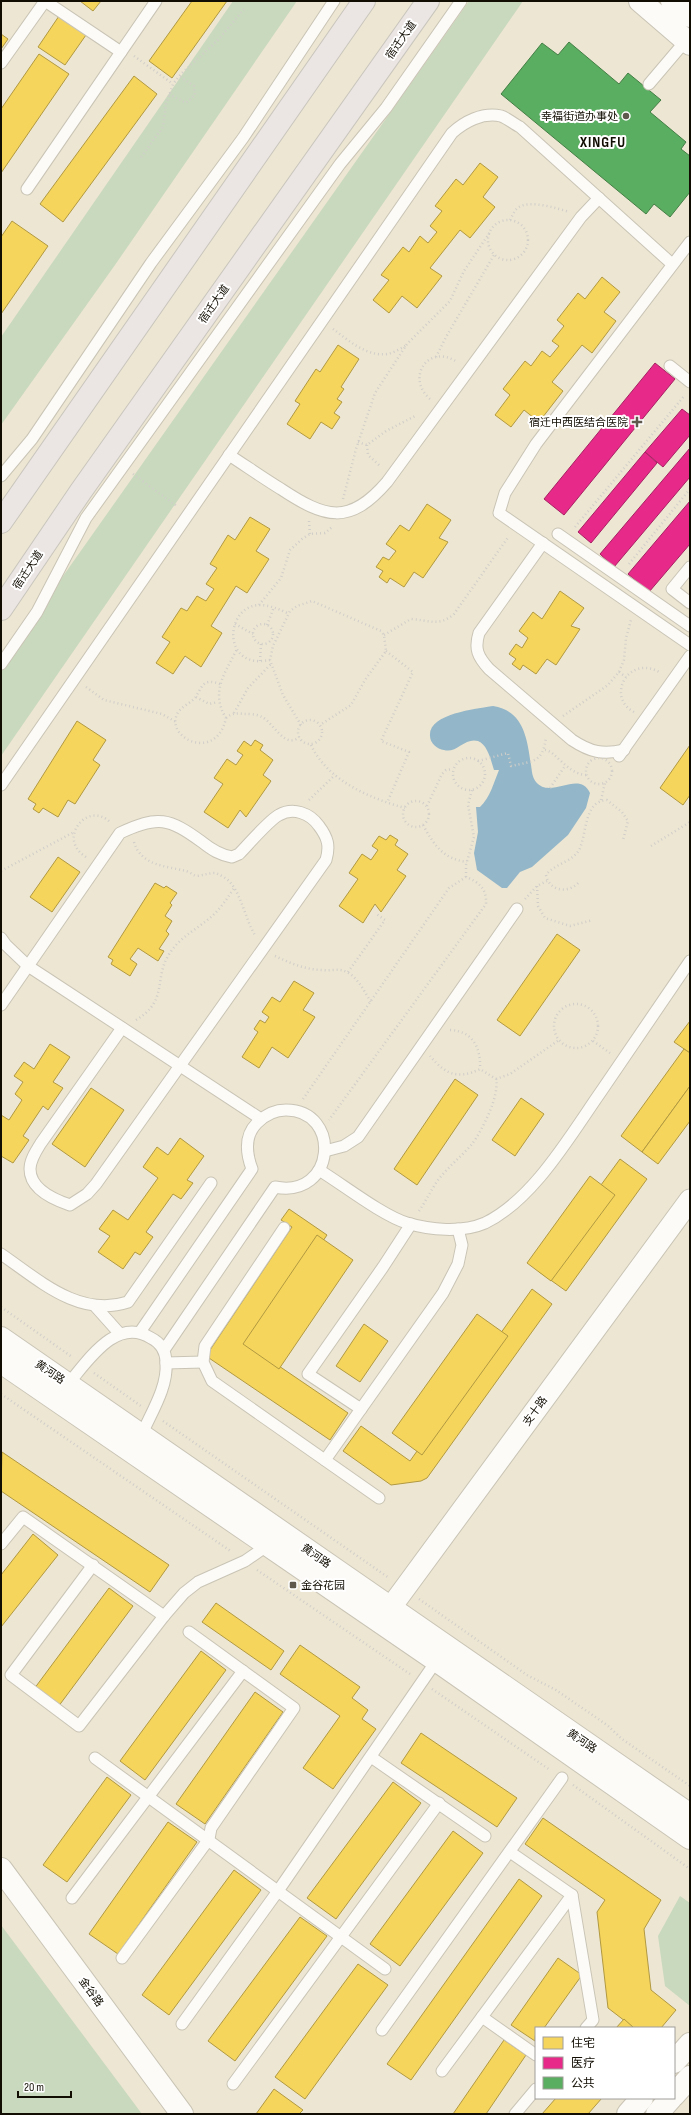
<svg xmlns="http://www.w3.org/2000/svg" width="691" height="2115" font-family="'Sofia Sans Condensed','Noto Sans SC',sans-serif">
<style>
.green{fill:#c9d9be}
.water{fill:#93b6c8}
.homes{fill:#f6d55c;stroke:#b19941}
.health{fill:#e7298a;stroke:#a72162}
.public{fill:#5aae61;stroke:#447e45}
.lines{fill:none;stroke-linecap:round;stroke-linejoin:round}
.service-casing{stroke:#c9c4b5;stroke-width:13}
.minor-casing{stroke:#c9c4b5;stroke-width:23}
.tertiary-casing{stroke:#c9c4b5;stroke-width:24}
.secondary-casing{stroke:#c9c4b5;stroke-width:24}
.primary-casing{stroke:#c9c6bd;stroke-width:24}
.path{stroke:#d1cec9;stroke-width:2.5;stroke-dasharray:1 3;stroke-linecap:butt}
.service{stroke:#fcfbf8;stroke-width:11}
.minor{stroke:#fcfbf8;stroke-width:21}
.tertiary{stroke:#fcfbf8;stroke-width:22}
.secondary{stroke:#fcfbf8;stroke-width:22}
.primary{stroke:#ebe5e3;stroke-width:22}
.poi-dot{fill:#5e594c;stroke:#fff;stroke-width:1.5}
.labels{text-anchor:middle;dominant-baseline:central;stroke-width:4;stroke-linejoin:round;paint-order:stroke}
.street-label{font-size:11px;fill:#110d03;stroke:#fff}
.poi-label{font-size:11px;fill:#110d03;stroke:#fff;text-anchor:end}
.district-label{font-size:15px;font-weight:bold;letter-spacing:1px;fill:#110d03;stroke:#fff}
</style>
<rect width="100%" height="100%" fill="#ede6d3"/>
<g class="green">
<path d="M233,1h64l-182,264 -114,160v-88z"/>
<path d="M469,1h54l-522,755v-92z"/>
<path d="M680,1896l10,7v103l-25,-20 -7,-50z"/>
<path d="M1,1925l141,189h-141z"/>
</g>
<path class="water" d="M493,706c31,5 34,32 38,59 1,6 1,12 5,17 15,18 43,-13 54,11l-4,15 -18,27 -36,32 -12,5 -13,16h-5l-25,-18 -3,-17 4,-21 -2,-25h4c10,-9 14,-25 19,-37h-5c-3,-9 -6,-25 -16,-29 -13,-4 -22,13 -34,9 -7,-1 -14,-7 -14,-14 -2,-22 45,-27 63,-30z"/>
<g class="homes">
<path d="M80,1h21l-8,10z"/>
<path d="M192,1h35l-55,77 -23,-17z"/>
<path d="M59,16l27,19 -21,30 -27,-18z"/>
<path d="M1,34l7,5 -7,10z"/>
<path d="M39,54l30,20 -68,99v-64z"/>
<path d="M134,76l23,18 -94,128 -23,-18z"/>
<path d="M480,163l18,14 -15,20 12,10 -25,31 -10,-8 -30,38 12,8 -25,32 -15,-12 -13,17 -16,-13 16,-20 -8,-5 22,-28 6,5 11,-16 8,7 9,-11 -7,-6 12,-15 -7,-5 21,-27 7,6z"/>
<path d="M12,221l36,25 -47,68v-77z"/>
<path d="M602,277l18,15 -16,20 12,9 -24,32 -10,-8 -30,37 11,9 -24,31 -15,-12 -13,17 -16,-12 15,-20 -7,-6 22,-28 6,5 11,-15 8,6 9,-11 -7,-5 12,-15 -7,-6 21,-27 7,6z"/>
<path d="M338,345l21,14 -18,28 3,2 -7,10 5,3 -8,11 6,4 -8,12 -11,-7 -11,17 -23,-15 13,-20 -5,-3 21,-32 4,3z"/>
<path d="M427,504l24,16 -12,18 9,4 -25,36 -9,-6 -10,15 -14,-9 -3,5 -8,-6 4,-6 -7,-4 7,-10 6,3 7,-9 -10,-7 14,-19 9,6z"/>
<path d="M250,517l20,12 -14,22 13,8 -22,34 -11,-7 -25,40 11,7 -21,34 -16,-11 -12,18 -17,-11 14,-21 -8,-5 19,-29 6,3 10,-15 9,5 8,-12 -8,-5 11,-16 -7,-4 18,-29 7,5z"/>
<path d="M560,591l24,17 -13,18 9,3 -24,36 -9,-6 -11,15 -13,-9 -3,5 -8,-6 4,-5 -7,-5 7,-10 6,4 6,-10 -9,-7 14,-19 9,7z"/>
<path d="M77,721l29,19 -13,20 7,5 -25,39 -7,-4 -10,17 -15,-9 -4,5 -6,-4 3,-5 -8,-5z"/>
<path d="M255,740l8,5 -3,5 13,10 -10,15 8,6 -25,36 -6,-7 -12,18 -24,-16 19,-28 -9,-6 13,-19 9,6 7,-10 -6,-4 7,-10 7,5z"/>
<path d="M690,745v50l-7,10 -23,-17z"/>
<path d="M390,835l8,5 -3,5 13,9 -11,16 9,6 -25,36 -6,-8 -12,19 -24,-17 19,-27 -9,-6 13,-19 9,6 7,-10 -6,-4 7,-10 7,4z"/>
<path d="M58,857l22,15 -28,40 -22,-15z"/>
<path d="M155,883l9,5 2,-2 11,7 -7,10 2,2 -7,11 7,5 -6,10 3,3 -10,15 5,2 -6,10 -20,-13 -8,11 7,5 -7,12 -19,-12 2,-4 -5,-3z"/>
<path d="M557,934l23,16 -60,86 -23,-16z"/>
<path d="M294,981l20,12 -11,17 12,7 -27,41 -16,-11 -13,21 -17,-11 16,-25 -4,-3 6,-9 5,3 4,-6 -7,-5 10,-15 8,5z"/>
<path d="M690,1021v32l-16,-11z"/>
<path d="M50,1044l20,13 -17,25 10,6 -15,22 -5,-4 -20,30 6,4 -16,23 -12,-7v-41l8,5 13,-20 -7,-6 8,-12 -9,-6 10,-14 10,7z"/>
<path d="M684,1049l6,4v33l-48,66 -21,-16z"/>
<path d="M455,1079l23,16 -61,90 -23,-16z"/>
<path d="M690,1086v35l-32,43 -16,-12z"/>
<path d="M91,1088l33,22 -39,57 -33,-23z"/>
<path d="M521,1098l23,16 -29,42 -23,-16z"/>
<path d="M180,1138l24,18 -17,24 6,3 -12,16 -8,-5 -27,38 7,5 -13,18 -5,-3 -12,17 -25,-17 12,-16 -11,-7 14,-19 15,10 30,-42 -15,-11 14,-20 11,8z"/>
<path d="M620,1159l27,20 -81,112 -28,-20z"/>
<path d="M590,1176l25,19 -64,86 -24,-18z"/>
<path d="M289,1209l38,26 -76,112 97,66 -18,27 -124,-84 86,-129 -11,-7z"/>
<path d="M317,1235l36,25 -74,109 -36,-25z"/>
<path d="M532,1289l20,15 -125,174 -6,3 -30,4 -48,-34 18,-25 49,35z"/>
<path d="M477,1314l31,22 -86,119 -30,-22z"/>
<path d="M364,1324l24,17 -28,41 -24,-16z"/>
<path d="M2,1452l167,113 -19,27 -149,-101z"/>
<path d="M33,1534l25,21 -57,72v-52z"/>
<path d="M109,1588l24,18 -75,101 -24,-18z"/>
<path d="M216,1603l68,48 -13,19 -69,-48z"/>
<path d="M300,1645l60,42 -8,11 16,12 -6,9 14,10 -43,60 -30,-21 37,-52 -60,-42z"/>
<path d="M201,1651l25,19 -81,110 -25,-19z"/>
<path d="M255,1692l28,20 -78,112 -29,-20z"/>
<path d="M421,1733l96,65 -20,29 -96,-64z"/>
<path d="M107,1777l24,18 -64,87 -24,-17z"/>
<path d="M393,1782l28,21 -85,116 -29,-21z"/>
<path d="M543,1818l118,82 -17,29 7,61 25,20 -15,18h-27l-26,-20 -11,-96 8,-12 -80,-56z"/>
<path d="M168,1822l29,20 -79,112 -29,-20z"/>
<path d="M453,1831l30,22 -83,113 -30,-22z"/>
<path d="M234,1870l27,20 -92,125 -27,-20z"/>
<path d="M519,1879l23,17 -131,184 -24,-16z"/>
<path d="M300,1917l27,19 -92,125 -27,-20z"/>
<path d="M558,1958l24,17 -38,53h-8l-1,13 -24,-16z"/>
<path d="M358,1964l30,21 -83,114 -30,-22z"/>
<path d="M624,2019l10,9h-18z"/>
<path d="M504,2040l22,15 -40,59h-33z"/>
<path d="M274,2089l29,21 -4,4h-43z"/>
<path d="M556,2098h46l-14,16h-46z"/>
</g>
<g class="health">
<path d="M655,363l20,16 -111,136 -20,-16z"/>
<path d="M682,409l8,6v20l-27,32 -18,-15z"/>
<path d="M690,448v29l-76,90 -14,-13z"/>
<path d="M645,452l12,11 -66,80 -13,-11z"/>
<path d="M690,501v43l-41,48 -21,-18z"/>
</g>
<path class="public" d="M569,42l50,42 9,-11 33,27 -11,12 36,30 -5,7 9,7v36l-20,25 -16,-13 -8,10 -145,-120 41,-51 16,12z"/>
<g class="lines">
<defs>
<g id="service">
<path d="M45,1l76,51"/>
<path d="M1,63l44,-62"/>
<path d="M649,84l39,-46"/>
<path d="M27,189l129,-188"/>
<path d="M690,242l-154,202 -31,49 -6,20 191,132"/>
<path d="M670,366l20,16"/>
<path d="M229,455c17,11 34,23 52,34 44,29 68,37 106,-7l194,-265 18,-19"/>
<path d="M1,476l31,-37 119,-176 92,-125 91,-137"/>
<path d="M558,534l132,92"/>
<path d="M543,543l-64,90c-5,16 -1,24 10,36l83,71c18,12 31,15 52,10"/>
<path d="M690,567l-18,22 18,14"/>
<path d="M1,664l36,-52 49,-94 254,-354 46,-56 75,-107"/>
<path d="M619,756l71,-100"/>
<path d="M1,785l451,-652c12,-11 30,-21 49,-17 6,2 13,8 19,11l152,137"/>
<path d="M1,938l5,7 22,21 233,153"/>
<path d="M1,1005l119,-172c38,-18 49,-15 82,9 10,8 18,13 30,15l7,-3c9,-9 30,-34 40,-39 14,-8 31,-2 40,11 9,12 11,20 7,34l-230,324 -9,10 -17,11c-15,-5 -40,-16 -40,-36 0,-9 6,-18 11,-26l81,-115"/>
<path d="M325,1151l19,-5 14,-9 159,-228"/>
<path d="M319,1170c23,14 64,46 88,53 23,7 55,10 78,0 48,-23 85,-87 115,-130 30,-44 60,-88 90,-132"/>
<path d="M411,1224l-28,43 -75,107 53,35 82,-116 15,-29 4,-19 -4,-16"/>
<path d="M284,1228l-79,118 -2,16 9,19 167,117"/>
<path d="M1,1254c38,26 78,64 127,48l83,-119"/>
<path d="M95,1306l25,28"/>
<path d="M140,1332l112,-163c-6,-16 -8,-33 5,-46 8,-8 18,-13 29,-13 56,0 50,89 -11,77l-111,163"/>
<path d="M166,1363l37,-1"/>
<path d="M68,1384c20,-23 48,-68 83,-46 10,5 15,14 15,25 2,24 -15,50 -24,71"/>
<path d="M325,1460l36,-51"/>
<path d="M1,1544l22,-27 141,99"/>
<path d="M93,1565l-82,110 68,51 85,-110 20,-23 14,-11 47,-21 23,-16"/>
<path d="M371,1757l114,79"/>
<path d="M95,1758l290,211"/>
<path d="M510,1852l62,43 21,125 -7,8"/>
<path d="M72,1898l171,-227"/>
<path d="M122,1958l87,-119 2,-11 83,-120 -105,-76"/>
<path d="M482,2017l54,38"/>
<path d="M182,2024l96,-133 161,-234"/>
<path d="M382,2030l180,-252"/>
<path d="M442,2071l130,-176"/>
<path d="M233,2084l206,-281"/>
<path d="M515,2114l21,-25"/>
</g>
<path id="minor" d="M380,1622l310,-422"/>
<path id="tertiary" d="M1,1869l181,245"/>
<g id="secondary">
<path d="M640,1l50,43"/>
<path d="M672,1l18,15"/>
<path d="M1,1338c230,158 459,319 689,477"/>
<path d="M1,1362l442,303 247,173"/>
<path d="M674,2062l16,-18"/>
<path d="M674,2095l16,-18"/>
<path d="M628,2114l14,-16"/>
<path d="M657,2114l14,-16"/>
</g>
<g id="primary">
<path d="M1,522l363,-521"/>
<path d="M1,609l80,-118 347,-490"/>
</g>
</defs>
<use href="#service" class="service-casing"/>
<use href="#minor" class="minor-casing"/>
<use href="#tertiary" class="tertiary-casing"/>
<use href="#secondary" class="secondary-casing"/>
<use href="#primary" class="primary-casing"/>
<g class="path">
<path d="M134,56l39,28"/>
<path d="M169,94l17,9 9,-8 -1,-9 -15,-10"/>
<path d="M141,157l22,-30 3,-23 7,-20 8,-10 38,-35 25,-30"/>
<circle cx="508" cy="240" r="20"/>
<path d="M510,220c3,-5 4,-10 9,-13 11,-7 38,1 50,5"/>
<path d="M333,329c15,11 34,28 54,25 7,-1 14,-6 20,-9"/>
<path d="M436,357l10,-20 48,-82"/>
<path d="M430,399c-25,-22 -1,-56 27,-37"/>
<path d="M358,442l9,3 19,-14 31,-16"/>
<path d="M367,445l1,10 12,11"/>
<path d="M133,474l45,33"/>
<path d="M343,499l13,-50 19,-56 32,-49 43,-43 14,-30 26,-39"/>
<path d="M309,521l1,13"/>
<path d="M575,527l110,-132"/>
<path d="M629,564l61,-75"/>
<path d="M259,605l22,-27 9,-28 12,-11 8,-5 15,-1 7,-6"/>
<path d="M235,624l18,10"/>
<circle cx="263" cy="634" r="10"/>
<path d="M267,625l7,-18"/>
<path d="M384,635l27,-16c17,1 28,8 43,-5l55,-78"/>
<path d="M386,651l27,21 -32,69 28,11 -22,51"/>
<path d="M270,660c-6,1 -13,2 -19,0 -28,-8 -21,-54 8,-55 11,0 20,4 30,9"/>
<path d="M260,661l1,-17"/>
<path d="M619,672l7,5"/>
<path d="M220,684c-14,-5 -17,-1 -23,11 -5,9 -18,11 -21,22 -7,23 41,44 50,1 -16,-26 -1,-45 11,-69"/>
<path d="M86,687l18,13 58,14 14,8"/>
<path d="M196,697l13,7 9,-2"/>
<path d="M634,712c-29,-15 -5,-59 27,-39"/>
<path d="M234,713l14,-25 23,-24"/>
<path d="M563,716l45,-31 11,-13 5,-12 2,-22 5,-18"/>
<path d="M226,718c5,-5 11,-5 18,-4 5,0 13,0 18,3 11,5 23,33 37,20"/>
<circle cx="310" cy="732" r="12"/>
<path d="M301,725l-18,-30 -13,-35 3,-14 17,-35 7,-5 15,-5 69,30 3,4 2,16 -21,29 -14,25 -31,20"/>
<path d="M311,745c16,35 58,53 94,63"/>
<path d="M545,750c11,1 22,24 41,25"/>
<circle cx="469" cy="774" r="16"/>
<circle cx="599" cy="771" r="13"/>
<path d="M478,761l30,-8 3,13c22,-5 32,-3 35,-29"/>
<path d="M550,788l15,-22"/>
<path d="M309,800l26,-25"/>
<path d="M601,800l4,-17"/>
<circle cx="416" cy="814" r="13"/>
<path d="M427,806l15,-32 4,-4 7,-1"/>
<path d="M423,825c11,20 20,34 44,37"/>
<path d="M134,842c7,24 32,24 52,29 4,1 8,5 11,5 7,-1 12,-3 19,-3 4,2 10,5 13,8 13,14 16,38 26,54"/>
<path d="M651,846l39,-24"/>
<path d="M86,857c-30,-18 2,-58 25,-34"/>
<path d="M1,871l73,-39"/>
<path d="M466,877v-12l8,-28 -6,-32 4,-15"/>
<path d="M578,883c-10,11 -29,8 -32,-8 9,-12 28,-13 34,-27 7,-16 4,-47 27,-48l15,12 6,9 -5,19"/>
<path d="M537,886l1,20 7,12 25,8 23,-6"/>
<path d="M525,899l12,-13 10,-5"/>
<path d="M275,956c15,7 31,14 48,14 9,1 16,-2 24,2 11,6 17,19 24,30"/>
<path d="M348,972l37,-52 -10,-7"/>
<circle cx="576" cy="1026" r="22"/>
<path d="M136,1020c32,-19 18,-40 32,-64 10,-18 28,-26 43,-39 9,-8 16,-18 23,-29"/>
<path d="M450,1030c23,1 31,18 30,39"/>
<path d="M593,1041l17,12"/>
<path d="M496,1079l14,-5 49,-34"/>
<path d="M303,1099l146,-211 17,-11c13,5 21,12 20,27l-157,216"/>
<path d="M419,1211c7,-10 12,-21 19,-31 10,-13 23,-23 34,-36 10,-13 28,-49 24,-65l-16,-10c-22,11 -35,5 -50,-13"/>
<path d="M1,1307l71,50"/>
<path d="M94,1373l47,33"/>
<path d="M1,1394l231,158"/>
<path d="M163,1421l226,157"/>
<path d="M257,1570l153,104"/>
<path d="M419,1599l108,76 29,15 51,35 15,14 68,47"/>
<path d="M432,1689l118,81"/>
<path d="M573,1785l117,84"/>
</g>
<use href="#service" class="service"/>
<use href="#minor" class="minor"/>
<use href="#tertiary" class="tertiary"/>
<use href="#secondary" class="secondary"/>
<use href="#primary" class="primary"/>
</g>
<g class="poi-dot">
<circle cx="626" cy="116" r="4"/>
<path d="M635 416h4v4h4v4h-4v4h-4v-4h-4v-4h4z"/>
<rect x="289" y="1581" width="8" height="8" rx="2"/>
</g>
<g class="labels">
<g class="street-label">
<text transform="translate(401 40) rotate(-55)">宿迁大道</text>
<text transform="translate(214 304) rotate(-55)">宿迁大道</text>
<text transform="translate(28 570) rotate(-56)">宿迁大道</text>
<text transform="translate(50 1372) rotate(34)">黄河路</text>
<text transform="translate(535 1411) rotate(-54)">支十路</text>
<text transform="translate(316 1556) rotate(35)">黄河路</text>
<text transform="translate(582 1741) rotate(34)">黄河路</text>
<text transform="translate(91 1992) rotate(54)">金谷路</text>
</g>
<g class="poi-label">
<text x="618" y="116">幸福街道办事处</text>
<text x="628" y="422">宿迁中西医结合医院</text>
<text x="301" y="1585" text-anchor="start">金谷花园</text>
</g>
<g class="district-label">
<text x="603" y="142">XINGFU</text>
</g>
</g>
<rect width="691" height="2115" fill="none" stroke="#110d03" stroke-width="4"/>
<rect x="535" y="2027" width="140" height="72" fill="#ffffff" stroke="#a09e9a"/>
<rect x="543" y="2037" width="20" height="12" fill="#f6d55c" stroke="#a09e9a"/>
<text x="571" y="2047" font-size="12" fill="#110d03">住宅</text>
<rect x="543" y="2057" width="20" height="12" fill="#e7298a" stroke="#a09e9a"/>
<text x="571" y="2067" font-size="12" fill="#110d03">医疗</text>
<rect x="543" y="2077" width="20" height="12" fill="#5aae61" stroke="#a09e9a"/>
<text x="571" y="2087" font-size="12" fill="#110d03">公共</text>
<path d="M18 2091v6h53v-6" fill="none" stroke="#110d03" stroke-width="2"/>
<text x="24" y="2091" font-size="12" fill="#110d03" stroke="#ffffff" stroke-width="3" paint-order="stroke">20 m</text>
</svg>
